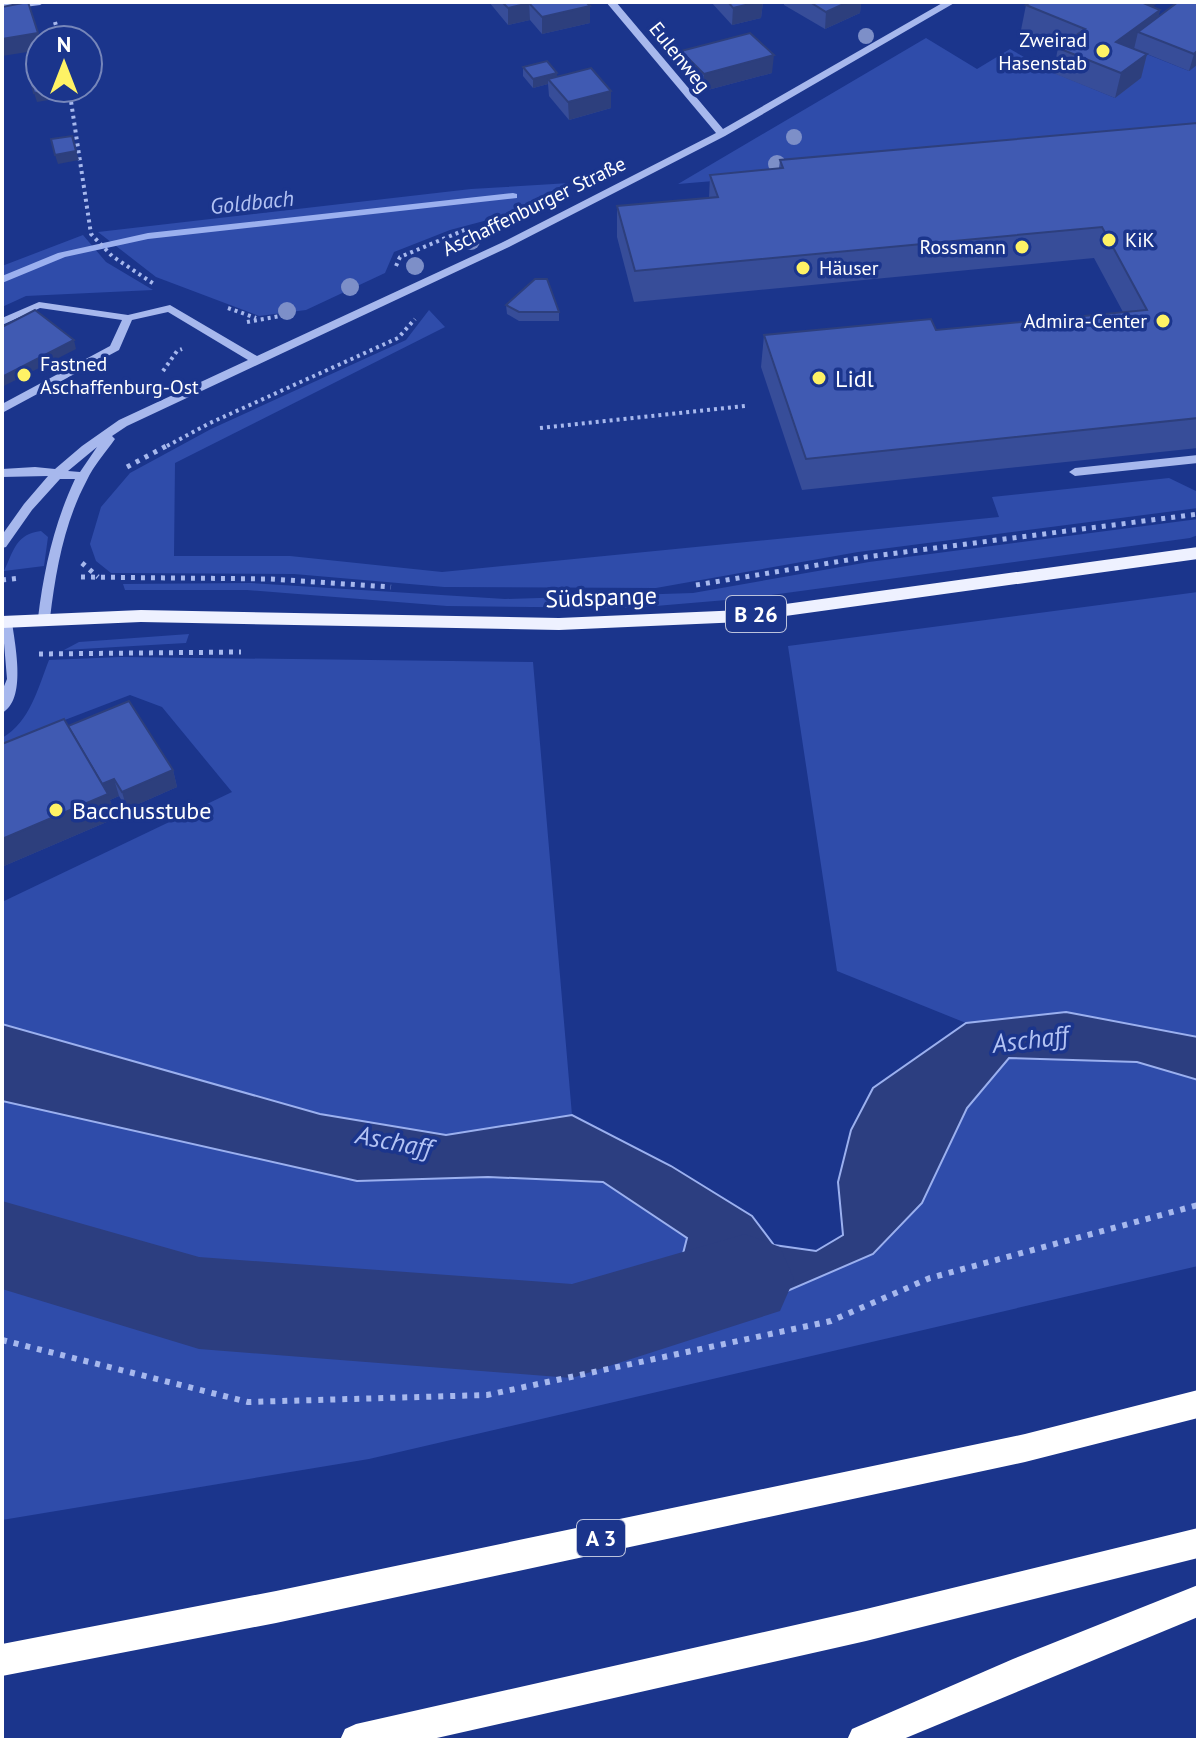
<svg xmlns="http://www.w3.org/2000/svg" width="1200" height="1742" font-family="'PT Sans',sans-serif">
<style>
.green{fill:#2f4caa}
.water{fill:#2c3e80;stroke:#9bb0ef;stroke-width:2}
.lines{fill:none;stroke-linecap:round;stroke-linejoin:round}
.stream{fill:#9bb0ef;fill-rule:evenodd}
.river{fill:#2c3e80;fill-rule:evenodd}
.path-far2{stroke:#a7b8ed;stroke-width:4;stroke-dasharray:3 4;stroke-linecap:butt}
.path-far1{stroke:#a7b8ed;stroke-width:5;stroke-dasharray:4 6;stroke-linecap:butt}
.path{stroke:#a7b8ed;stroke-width:6;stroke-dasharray:5 7;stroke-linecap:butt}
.minor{fill:#a7b8ed;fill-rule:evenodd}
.major{fill:#eef1ff;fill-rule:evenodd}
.highway{fill:#fff;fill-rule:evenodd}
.tree{fill:#7d8fc8}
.wall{fill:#374d99}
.shaded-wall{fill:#2d3f7d}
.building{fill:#405ab2;stroke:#2d3f7d;stroke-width:2}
.poi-dot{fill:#fef265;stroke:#1b358c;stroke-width:3}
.labels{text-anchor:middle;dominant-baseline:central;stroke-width:7;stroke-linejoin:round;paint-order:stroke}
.far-poi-label{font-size:20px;fill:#fff;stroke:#1b358c;text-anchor:end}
.far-street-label{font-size:20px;fill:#fff;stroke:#1b358c}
.far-water-label{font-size:22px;font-style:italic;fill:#b3c3f4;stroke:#1b358c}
.shield{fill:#1b358c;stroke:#bbc2dc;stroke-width:2}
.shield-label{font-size:22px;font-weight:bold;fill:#fff}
.poi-label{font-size:24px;fill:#fff;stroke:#1b358c;text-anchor:start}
.street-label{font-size:24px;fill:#fff;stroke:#1b358c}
.water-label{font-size:26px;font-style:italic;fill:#b3c3f4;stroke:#1b358c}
</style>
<rect width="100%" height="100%" fill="#1b358c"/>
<g class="green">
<path d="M926,38l51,31 33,-20 37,21 68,28 19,-49 55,22 9,-7v85l-6,-8 -514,43z"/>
<path d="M570,183l-71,34 -49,13 -56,22 -9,21 -79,37 -47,6 -103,-39 -58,-45 373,-43z"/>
<path d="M83,235l23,27 47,28 -127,6 -24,11v-41z"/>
<path d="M429,310l16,17 -270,136 -1,93h116l152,16 557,-55 -7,-20 177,-19 29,14v16l-340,44 -202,36 -212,-1 -150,-13 -183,-1 -15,-12 -6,-17 11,-37 29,-34 81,-44 195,-89z"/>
<path d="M1198,519v16l-8,3 -440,60 -118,10 -185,-2 -200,-16h-122l-2,-6 128,-1 254,16 188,-6 176,-31z"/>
<path d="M41,531l7,6 -4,29 -40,5c10,-21 12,-37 37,-40z"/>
<path d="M1198,592v445l-132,-25 -100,11 -129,-52 -49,-325z"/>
<path d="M189,634l-3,9 -122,7 15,-8z"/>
<path d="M121,657l412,5 39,453 -126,20 -126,-21 -318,-90v-122l230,-110 -70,-85 -32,-12 -128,49v-6c28,-16 36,-50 47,-78z"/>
<path d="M1009,1057l128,5 61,18v186l-829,193 -367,61v-419l355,80 131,-4 115,5 85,56 -10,35 -31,20 -7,32 89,-9 193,-113 45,-95z"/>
</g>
<path class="water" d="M1066,1012l132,25v43l-61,-18 -128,-4 -42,50 -45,95 -49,51 -144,62 -90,9 8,-33 31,-19 9,-35 -84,-56 -115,-5 -131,4 -355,-80v-77l318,90 126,21 126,-20 99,51 81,50 22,29 42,6 27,-16 -5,-53 13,-52 22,-42 93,-65z"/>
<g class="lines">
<path class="stream" d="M513,193l4,1v4l-369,41 -83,18 -63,26v-7l56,-23 90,-20z"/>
<path class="river" d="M2,1201l197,56 373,27 173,-50 35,13 14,32 -14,32 -208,67 -373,-29 -197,-60z"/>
<g class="path-far2">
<path d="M55,22l5,18"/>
<path d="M69,88l22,146 21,22 42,28"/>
<path d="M396,266l4,-9 67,-28"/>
<path d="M228,308l28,10"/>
<path d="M247,322l33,-6"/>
<path d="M163,371l14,-20 5,-2"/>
<path d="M540,428l205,-22"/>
<path d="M167,446l43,-23 188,-85 17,-19"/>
</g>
<g class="path-far1">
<path d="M127,467l43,-23"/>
<path d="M82,563l16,14"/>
<path d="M81,577l190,2 120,8"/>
<path d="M2,580l18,-2"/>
<path d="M696,585l170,-28 332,-43"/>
<path d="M39,654l202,-2"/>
</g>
<path class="path" d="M2,1340l246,62 239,-7 344,-74 99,-43 268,-73"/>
<g class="minor">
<path d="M19,2h26l-5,3 -38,5v-6z"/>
<path d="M606,2h10l107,127 221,-127h12l-231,134 -216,111 -382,179 -15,10 3,3c-10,14 -21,26 -28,41 -23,43 -31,90 -37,138l-2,3h-8l-2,-3c6,-49 16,-94 37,-139h-15l-28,31 -26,37 -4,1v-13l22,-31 24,-28 -46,1v-8l33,-2 20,2 27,-23 37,-26 129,-60 -80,-48 -36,8 -13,30 -117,63v-9l108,-58 12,-26 -82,-12 -38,17v-7l37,-16 89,13 42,-10 87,51 244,-113 215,-110zM97,447l-17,25 -12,-1z"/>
<path d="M1198,455v8l-123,13 -6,-4 6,-4z"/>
<path d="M6,618l6,4c3,23 15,78 -10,91v-22l5,-12 -5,-60z"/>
</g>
<path class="major" d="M1198,547v12l-456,63 -183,8 -418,-8 -139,6v-12l139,-6 418,8 183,-8z"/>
<g class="highway">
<path d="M1198,1390v28l-173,44 -749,161 -274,53v-32l274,-53 749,-157z"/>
<path d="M1198,1528v30l-332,83 -438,99h-88l5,-11 11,-5 510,-115z"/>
<path d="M1198,1585v32l-297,123h-54l5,-11 161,-70z"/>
</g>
</g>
<g class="tree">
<circle cx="866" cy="36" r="8"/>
<circle cx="794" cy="137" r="8"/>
<circle cx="777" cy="164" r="9"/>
<circle cx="471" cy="241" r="9"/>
<circle cx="415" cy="266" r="9"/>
<circle cx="350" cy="287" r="9"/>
<circle cx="287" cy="311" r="9"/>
</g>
<g class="wall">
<path d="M489,2h97l4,21 -48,11 -12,-14 -22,5z"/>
<path d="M711,2h52l-2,16 -29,7z"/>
<path d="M784,2h77l-1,11 -35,16 -41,-24z"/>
<path d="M1198,2v62l-9,7 -42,-17 -6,24 -26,20 -62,-25 5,-25 3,-2 -40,-16 5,-25 126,2 8,3 -2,7z"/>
<path d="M681,51l91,22 -68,18 -23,-23z"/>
<path d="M523,67l34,9 54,32 -42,12 -20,-24 -1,-12 -15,4 -10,-12z"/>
<path d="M1198,125v323l-396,42 -41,-123 3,-32 172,-5 187,-18 -29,-54 -460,44 -17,-65v-31l92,-8 1,-23 69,-7 1,-8z"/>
<path d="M506,305l53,7v9h-40l-12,-7z"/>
<path d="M68,726l105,44 4,17 -50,22 -8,-13 -9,4 6,18 -112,48 -2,-4v-118z"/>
</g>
<g class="shaded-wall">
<path d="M758,2h5l-2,16 -29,7 1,-17z"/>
<path d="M848,2h13l-1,11 -35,16 1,-17z"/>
<path d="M1134,2h25l-30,22z"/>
<path d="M529,3l1,17 -22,5v-17z"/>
<path d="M590,6v17l-48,11v-17z"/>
<path d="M1160,10l-6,24 -16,-2 -4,17 -18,-7z"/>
<path d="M38,33l2,9v8l-38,6v-17z"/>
<path d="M1198,50v14l-9,7 5,-17z"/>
<path d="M1147,54l-6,24 -26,20 6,-25z"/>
<path d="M774,55l-2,18 -68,18v-17z"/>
<path d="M557,73v9l-9,-3v5l-15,4v-9z"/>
<path d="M59,89l2,9 -24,4 -3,-9z"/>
<path d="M611,91v17l-42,12 -1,-18z"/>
<path d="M76,151l3,9 -21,4 -3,-9z"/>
<path d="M74,340l2,9 -74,38v-10z"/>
<path d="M173,770l4,17 -50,22 -5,-17z"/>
<path d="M114,779l5,17 -9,4 6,18 -112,48 -2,-5v-22l99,-55z"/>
</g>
<g class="building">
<path d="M28,2l10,31 -36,6v-32z"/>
<path d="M502,2h84l4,4 -48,11 -13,-14 -21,5z"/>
<path d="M728,2h30l-25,6z"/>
<path d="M810,2h38l-22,10z"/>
<path d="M1031,2h110l19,8 -44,32 31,12 -26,19 -63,-25 27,-19 -59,-24z"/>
<path d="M1178,2h20v48l-4,4 -56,-22z"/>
<path d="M750,33l24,22 -70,19 -23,-23z"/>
<path d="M547,61l10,12 -24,6 -10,-12z"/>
<path d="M40,67v21l19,1 -25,4 -6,-24z"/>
<path d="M591,68l20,23 -43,11 -20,-23z"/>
<path d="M1197,123l1,2v293l-392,41 -42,-124 167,-16 5,11 211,-20 -45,-83 -467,44 -18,-65 101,-9 -8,-22 73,-7 -3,-8z"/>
<path d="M72,136l4,15 -21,4 -4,-16z"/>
<path d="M535,279h12l12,33h-40l-13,-7z"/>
<path d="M35,310l39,30 -72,37v-50z"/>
<path d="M129,701l44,69 -51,22 -8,-13 -12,5 -34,-58z"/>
<path d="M64,719l44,75 -106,45v-95z"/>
</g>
<g class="poi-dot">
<circle cx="1103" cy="51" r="8"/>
<circle cx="1109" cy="240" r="8"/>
<circle cx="1022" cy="247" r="8"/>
<circle cx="803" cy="268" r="8"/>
<circle cx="1163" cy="321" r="8"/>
<circle cx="24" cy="375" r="8"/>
<circle cx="819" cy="378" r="8"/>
<circle cx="56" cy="810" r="8"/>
</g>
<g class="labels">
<g class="far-poi-label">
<text x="1087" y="40">Zweirad<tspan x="1087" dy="23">Hasenstab</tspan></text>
<text x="1125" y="240" text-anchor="start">KiK</text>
<text x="1006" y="247">Rossmann</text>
<text x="819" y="268" text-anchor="start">Häuser</text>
<text x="1147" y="321">Admira-Center</text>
<text x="40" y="364" text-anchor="start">Fastned<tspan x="40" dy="23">Aschaffenburg-Ost</tspan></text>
</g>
<g class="far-street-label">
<text transform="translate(680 57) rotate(51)">Eulenweg</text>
<text transform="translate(534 206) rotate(-26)">Aschaffenburger Straße</text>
</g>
<g class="far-water-label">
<text transform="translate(252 202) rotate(-6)">Goldbach</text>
</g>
<g class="shield">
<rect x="726" y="596" width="60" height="36" rx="6"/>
<rect x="577" y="1520" width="48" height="36" rx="6"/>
</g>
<g class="shield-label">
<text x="756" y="614">B 26</text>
<text x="601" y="1538">A 3</text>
</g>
<g class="poi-label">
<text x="835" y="378">Lidl</text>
<text x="72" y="810">Bacchusstube</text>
</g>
<g class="street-label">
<text transform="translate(601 597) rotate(-2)">Südspange</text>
</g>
<g class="water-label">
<text transform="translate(1030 1039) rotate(-7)">Aschaff</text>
<text transform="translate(394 1141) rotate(11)">Aschaff</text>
</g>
</g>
<rect width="1200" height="1742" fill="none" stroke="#ffffff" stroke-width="8"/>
<g transform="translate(64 64)"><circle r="38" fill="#1b358c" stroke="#7686ba" stroke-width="2"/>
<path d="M0-6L14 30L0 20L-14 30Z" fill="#fef265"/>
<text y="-12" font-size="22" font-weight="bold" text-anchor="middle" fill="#ffffff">N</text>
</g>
</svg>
